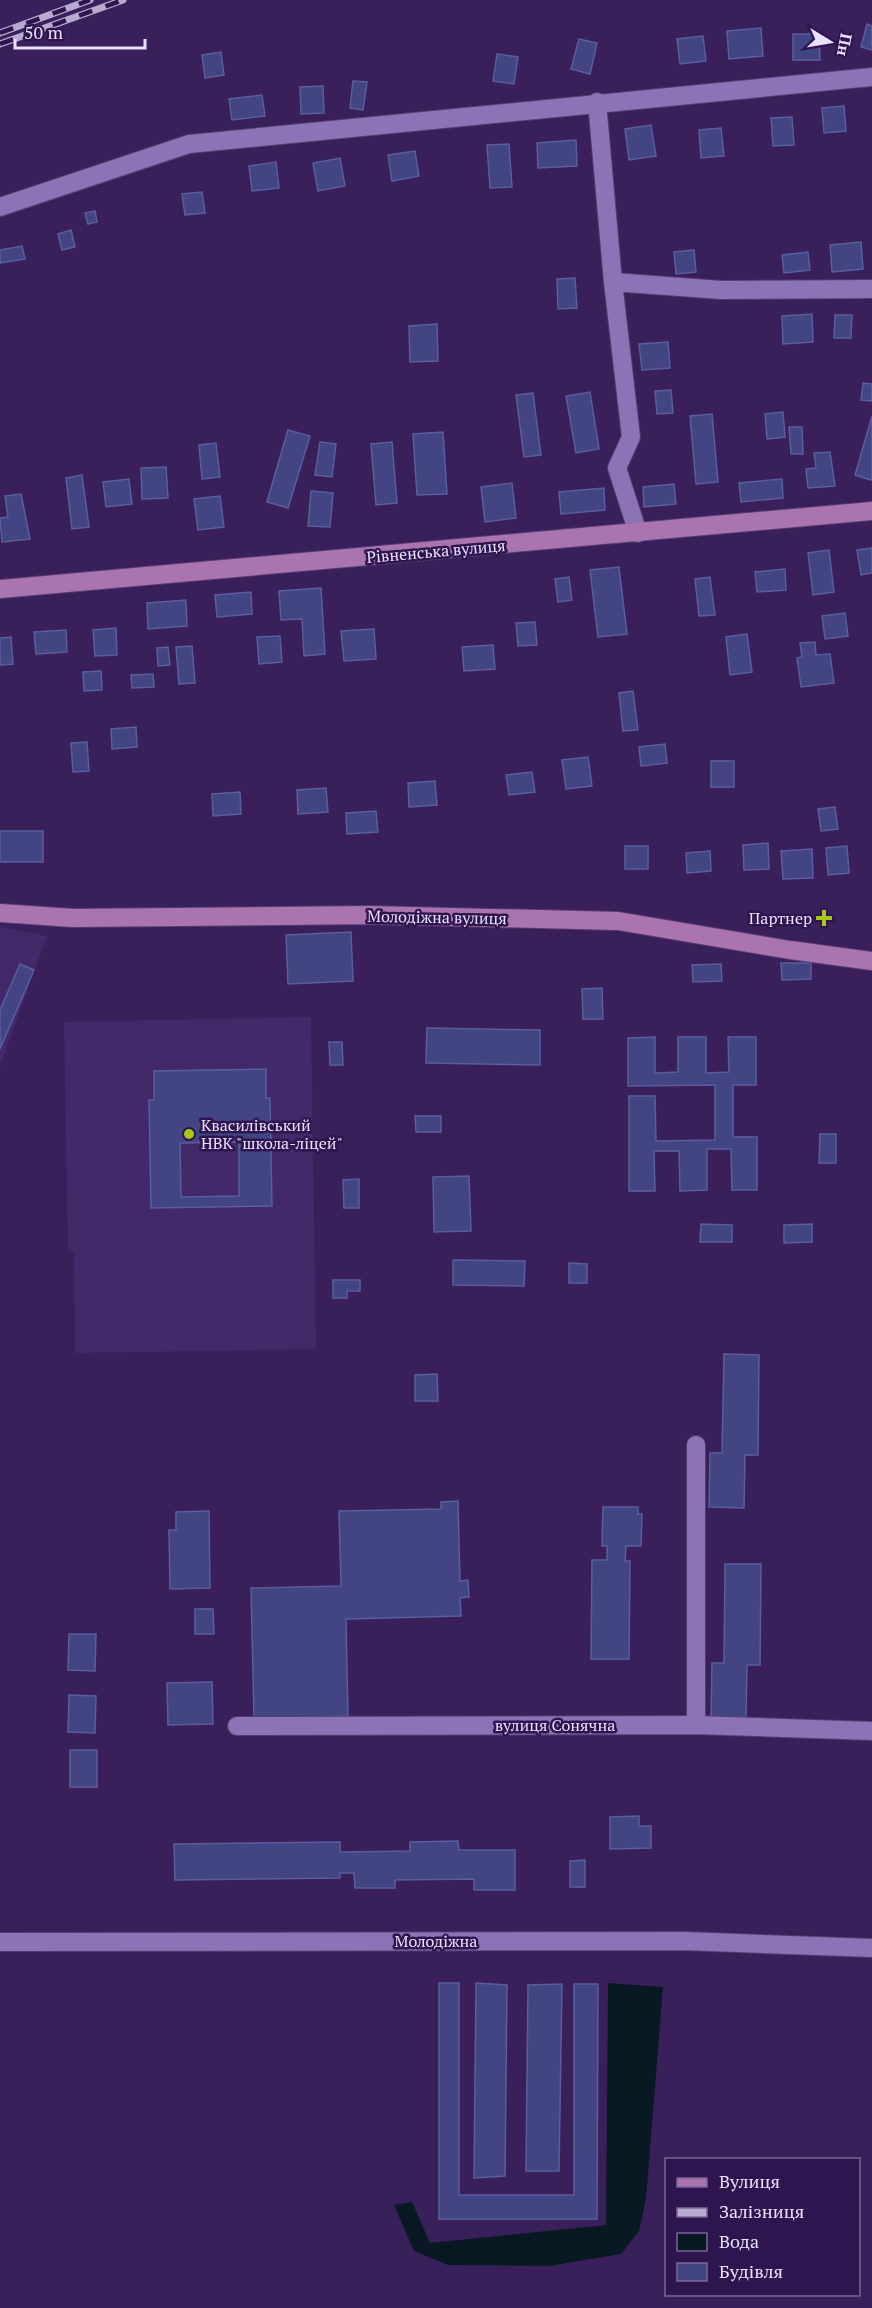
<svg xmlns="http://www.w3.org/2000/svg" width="872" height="2308" font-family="'PT Serif',serif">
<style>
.built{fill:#43286a}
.water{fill:#091924}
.building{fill:#434583;stroke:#5a5d9e;stroke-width:1.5;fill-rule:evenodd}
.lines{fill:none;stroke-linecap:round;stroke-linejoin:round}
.street-casing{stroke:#553d71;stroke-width:20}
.secondary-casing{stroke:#553d71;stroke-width:20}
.street{stroke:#8b73b6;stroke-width:18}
.secondary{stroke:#aa74b0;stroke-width:18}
.rail-casing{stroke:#b7a9cf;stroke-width:7}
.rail{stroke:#2f1550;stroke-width:4.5;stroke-dasharray:14;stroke-linecap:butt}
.poi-dot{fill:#aac717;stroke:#2f1550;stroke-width:2}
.labels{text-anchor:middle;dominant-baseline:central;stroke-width:5;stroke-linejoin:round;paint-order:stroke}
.street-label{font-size:16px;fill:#e9e0fe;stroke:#2f1550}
.poi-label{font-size:16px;fill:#e9e0fe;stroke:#2f1550;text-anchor:end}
</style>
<rect width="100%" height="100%" fill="#39205b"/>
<g class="built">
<path d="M0,927l47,9 -47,130z"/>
<path d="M311,1017l5,332 -241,4 -1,-102h-6l-4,-229z"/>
</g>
<path class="water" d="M608,1983l55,4 -17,212 -7,32 -18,23 -72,12 -101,-1 -34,-14 -20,-46 18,-3 18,41 176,-18z"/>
<g class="building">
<path d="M867,24l5,2v24l-11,-3z"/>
<path d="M761,28l2,28 -34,3 -2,-28z"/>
<path d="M793,34h26l1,26h-27z"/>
<path d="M703,36l3,25 -26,3 -3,-25z"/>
<path d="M579,39l18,4 -7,31 -19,-5z"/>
<path d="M221,52l3,23 -19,3 -3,-23z"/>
<path d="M497,54l21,3 -4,27 -21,-3z"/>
<path d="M353,81l14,1 -4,28 -13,-2z"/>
<path d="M323,86l1,27 -23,1 -1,-27z"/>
<path d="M262,95l3,21 -33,4 -3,-21z"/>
<path d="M844,106l2,25 -22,2 -2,-25z"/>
<path d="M792,117l2,28 -21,1 -2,-28z"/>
<path d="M651,125l5,31 -27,4 -4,-31z"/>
<path d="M721,128l3,28 -23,2 -2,-28z"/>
<path d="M576,140l1,26 -39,2 -1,-25z"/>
<path d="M509,144l3,43 -22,1 -3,-43z"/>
<path d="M415,151l4,25 -27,5 -4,-26z"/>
<path d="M340,158l5,28 -27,5 -5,-28z"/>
<path d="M276,162l3,26 -27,3 -3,-25z"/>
<path d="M202,192l3,21 -20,2 -3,-21z"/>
<path d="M95,211l2,11 -9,2 -3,-11z"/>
<path d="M71,230l4,17 -13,3 -4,-16z"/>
<path d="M861,242l2,27 -31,3 -2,-27z"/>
<path d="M22,246l3,13 -25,4v-13z"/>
<path d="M694,250l2,22 -20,2 -2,-22z"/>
<path d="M808,252l2,18 -26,3 -2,-18z"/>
<path d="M575,278l2,30 -19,1 -1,-30z"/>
<path d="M812,314l1,28 -30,2 -1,-28z"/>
<path d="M835,315h17l-1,23h-17z"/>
<path d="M437,324l1,37 -28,1 -1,-36z"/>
<path d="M668,342l2,26 -28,2 -3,-26z"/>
<path d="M863,383l9,1v17l-11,-1z"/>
<path d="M671,390l2,23 -16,1 -2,-23z"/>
<path d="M590,392l9,57 -23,4 -10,-57z"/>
<path d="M533,393l8,62 -17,2 -8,-62z"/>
<path d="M783,412l2,25 -18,2 -2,-25z"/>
<path d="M712,414l6,68 -22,2 -6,-68z"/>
<path d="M872,416v62l-1,2 -16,-5z"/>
<path d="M789,427h13l1,27h-12z"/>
<path d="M288,430l22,6 -22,72 -21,-6z"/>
<path d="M443,432l4,62 -30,1 -4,-61z"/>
<path d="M320,442l16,2 -4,33 -17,-2z"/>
<path d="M392,442l5,61 -21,2 -5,-61z"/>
<path d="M216,443l4,34 -18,2 -3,-34z"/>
<path d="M830,452l5,34 -27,2 -2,-19 10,-1 -2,-15z"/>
<path d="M166,467l2,31 -26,1 -1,-31z"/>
<path d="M82,475l7,52 -17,2 -6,-51z"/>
<path d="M129,479l3,25 -26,3 -3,-25z"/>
<path d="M782,479l1,19 -42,4 -2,-19z"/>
<path d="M512,483l4,35 -31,4 -4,-35z"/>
<path d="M674,484l2,20 -32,3 -1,-20z"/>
<path d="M604,488l1,22 -44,4 -2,-22z"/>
<path d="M311,491l22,2 -3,34 -22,-1z"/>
<path d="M21,494l9,45 -28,3 -2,-24 8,-1 -3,-21z"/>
<path d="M220,496l4,31 -26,3 -4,-31z"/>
<path d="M872,548v25l-11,2 -4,-25z"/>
<path d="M829,550l5,42 -21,3 -5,-42z"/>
<path d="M619,567l8,67 -29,3 -8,-67z"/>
<path d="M785,569l1,21 -29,2 -2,-20z"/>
<path d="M569,577l3,23 -14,2 -3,-23z"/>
<path d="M710,577l5,38 -16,1 -4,-37z"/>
<path d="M321,588l4,66 -21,2 -2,-37 -21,1 -2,-29z"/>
<path d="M251,592l1,22 -35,3 -2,-22z"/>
<path d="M186,600l1,26 -39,3 -1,-26z"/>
<path d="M845,613l3,23 -23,3 -3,-23z"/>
<path d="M535,622l2,23 -19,1 -2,-23z"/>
<path d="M116,628l1,27 -22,1 -2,-26z"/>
<path d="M374,629l2,30 -32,2 -3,-30z"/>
<path d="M66,630l1,22 -31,2 -2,-22z"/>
<path d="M747,634l5,38 -22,3 -4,-38z"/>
<path d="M280,636l2,26 -23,2 -2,-27z"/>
<path d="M11,637l2,27 -13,1v-27z"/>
<path d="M815,642l1,13 14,-1 4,29 -33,4 -4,-29 5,-1 -2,-14z"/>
<path d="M493,645l2,24 -31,2 -2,-24z"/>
<path d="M192,646l3,37 -16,1 -3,-37z"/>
<path d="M168,647l2,18 -12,1 -1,-18z"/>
<path d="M101,671l1,19 -18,1 -1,-19z"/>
<path d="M153,674l1,13 -22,1 -1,-13z"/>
<path d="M633,691l5,39 -15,1 -4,-38z"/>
<path d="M136,727l1,20 -25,2 -1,-20z"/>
<path d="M87,742l2,29 -16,1 -2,-29z"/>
<path d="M665,744l2,19 -26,3 -2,-19z"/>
<path d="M588,757l4,29 -26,3 -4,-29z"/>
<rect x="711" y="761" width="23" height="26"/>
<path d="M532,772l3,20 -26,3 -3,-20z"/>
<path d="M435,781l2,24 -28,2 -1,-24z"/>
<path d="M326,788l2,24 -30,2 -1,-24z"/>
<path d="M240,792l1,22 -28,2 -1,-22z"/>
<path d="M835,807l3,22 -17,2 -3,-22z"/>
<path d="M376,811l2,21 -31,2 -1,-21z"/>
<rect x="0" y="831" width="43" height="31"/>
<path d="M768,843l1,26 -25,1 -1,-25z"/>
<rect x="625" y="846" width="23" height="23"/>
<path d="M847,846l2,27 -21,2 -2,-27z"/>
<path d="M812,849l1,29 -30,1 -2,-28z"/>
<path d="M710,851l1,20 -24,2 -1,-20z"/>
<path d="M351,932l2,49 -65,3 -2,-49z"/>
<path d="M781,963h30v16l-29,1z"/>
<path d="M20,964l14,6 -34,79v-39z"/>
<path d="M721,964l1,17 -29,1 -1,-17z"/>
<path d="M602,988l1,31h-20l-1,-30z"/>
<path d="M427,1028l113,2v35l-114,-2z"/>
<path d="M655,1037v36l23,-1v-35h28v36l23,-1 -1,-35h28v48h-23v52h24v53h-25l-1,-41h-24v41l-27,1 -1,-40h-25l1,40h-26v-95h26l1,45 59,-1v-55l-87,1v-48z"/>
<path d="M329,1042h13l1,23h-13z"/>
<path d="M266,1069v29h4l2,108 -121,2 -2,-108h5v-29zM239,1142v54l-58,1 -1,-54z"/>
<path d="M415,1116h26v16h-25z"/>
<path d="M820,1134h16v29h-17z"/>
<path d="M469,1176l2,55 -37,1 -1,-55z"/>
<path d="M359,1179v29h-15l-1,-28z"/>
<path d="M701,1224l31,1v17h-32z"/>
<path d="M812,1224v18l-28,1v-18z"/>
<path d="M453,1260l72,1 -1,25 -71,-1z"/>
<path d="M569,1263l18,1v19h-18z"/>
<path d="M333,1280h27v11h-13v7h-14z"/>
<path d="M724,1354l35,1 -1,100h-13l-1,53 -35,-1 1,-54h12z"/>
<path d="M437,1374l1,27h-23v-26z"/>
<path d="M458,1501l2,80 8,-1 1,17 -9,1 1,18 -115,3 2,97 -94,2 -3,-130 90,-2 -2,-75 102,-2v-7z"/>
<path d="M603,1507h35v7h4l-1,32h-15l-1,15h5l-1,98h-38l1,-99h15v-14h-5z"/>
<path d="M209,1511l1,77 -40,1 -1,-59h7v-18z"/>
<path d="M725,1564h36l-1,101h-13l-1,52h-35l1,-54h12z"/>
<path d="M195,1609h18l1,25h-19z"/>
<path d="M69,1634h27l-1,37 -27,-1z"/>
<path d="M212,1682l1,42 -45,1 -1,-42z"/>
<path d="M69,1695l27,1 -1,37 -27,-1z"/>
<rect x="70" y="1750" width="27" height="37"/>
<path d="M639,1816v10h12v22l-41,1v-32z"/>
<path d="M458,1841l1,9h56v40h-41v-11l-79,1v8h-40l-1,-15h-14v5l-165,2 -1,-36 166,-2v10l70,-1v-9z"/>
<path d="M585,1860v27h-15v-26z"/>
<path d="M439,1983h20v212h115v-211h24l-1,235h-158z"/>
<path d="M476,1983l31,2 -2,191 -31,2z"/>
<path d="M562,1984l-3,187h-33l2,-186z"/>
</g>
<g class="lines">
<defs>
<g id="street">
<path d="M597,102l16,180 18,155 -14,31 21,65"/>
<path d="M0,207l189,-63 683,-67"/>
<path d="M613,282l108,8 151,-1"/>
<path d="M696,1725v-280"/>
<path d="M237,1726l459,-1 176,6"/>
<path d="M0,1942l684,-1 188,7"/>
</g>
<g id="secondary">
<path d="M0,589l872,-78"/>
<path d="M0,913l73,5 296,-3 249,6 172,29 82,11"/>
</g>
</defs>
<use href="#street" class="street-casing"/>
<use href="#secondary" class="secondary-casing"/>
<use href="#street" class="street"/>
<use href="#secondary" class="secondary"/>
<defs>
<g id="rail">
<path d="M0,33l90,-33"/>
<path d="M0,44l123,-44"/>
</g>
</defs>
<use href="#rail" class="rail-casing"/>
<use href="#rail" class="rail"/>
</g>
<g class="poi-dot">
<path d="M821 909h6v6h6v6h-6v6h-6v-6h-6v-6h6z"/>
<circle cx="189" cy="1134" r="6"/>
</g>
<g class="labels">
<g class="street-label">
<text transform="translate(436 551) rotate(-5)">Рівненська вулиця</text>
<text transform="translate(437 917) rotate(1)">Молодіжна вулиця</text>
<text x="555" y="1725">вулиця Сонячна</text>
<text x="436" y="1941">Молодіжна</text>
</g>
<g class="poi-label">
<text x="812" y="918">Партнер</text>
<text x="201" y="1125" text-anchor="start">Квасилівський<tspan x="201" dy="18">НВК "школа-ліцей"</tspan></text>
</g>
</g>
<rect x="665" y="2158" width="195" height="138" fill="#2f1550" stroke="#796696" stroke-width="1.5"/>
<rect x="677" y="2178" width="30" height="9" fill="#aa74b0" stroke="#796696" stroke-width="1.5"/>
<text x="719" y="2188" font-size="18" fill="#e9e0fe">Вулиця</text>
<rect x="677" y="2208" width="30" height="9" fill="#b7a9cf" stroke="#796696" stroke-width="1.5"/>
<text x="719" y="2218" font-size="18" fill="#e9e0fe">Залізниця</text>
<rect x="677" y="2233" width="30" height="18" fill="#091924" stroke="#796696" stroke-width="1.5"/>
<text x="719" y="2248" font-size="18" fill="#e9e0fe">Вода</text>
<rect x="677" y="2263" width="30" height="18" fill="#434583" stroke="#796696" stroke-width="1.5"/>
<text x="719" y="2278" font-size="18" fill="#e9e0fe">Будівля</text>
<g transform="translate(830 42) rotate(101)" stroke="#2f1550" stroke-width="4.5" paint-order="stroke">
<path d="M0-4.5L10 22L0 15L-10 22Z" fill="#e9e0fe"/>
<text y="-9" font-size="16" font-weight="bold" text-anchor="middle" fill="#e9e0fe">Пн</text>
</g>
<path d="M15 39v9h130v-9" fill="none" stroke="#e9e0fe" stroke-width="3"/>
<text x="24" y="39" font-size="18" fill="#e9e0fe" stroke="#2f1550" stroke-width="4.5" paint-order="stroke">50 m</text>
</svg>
